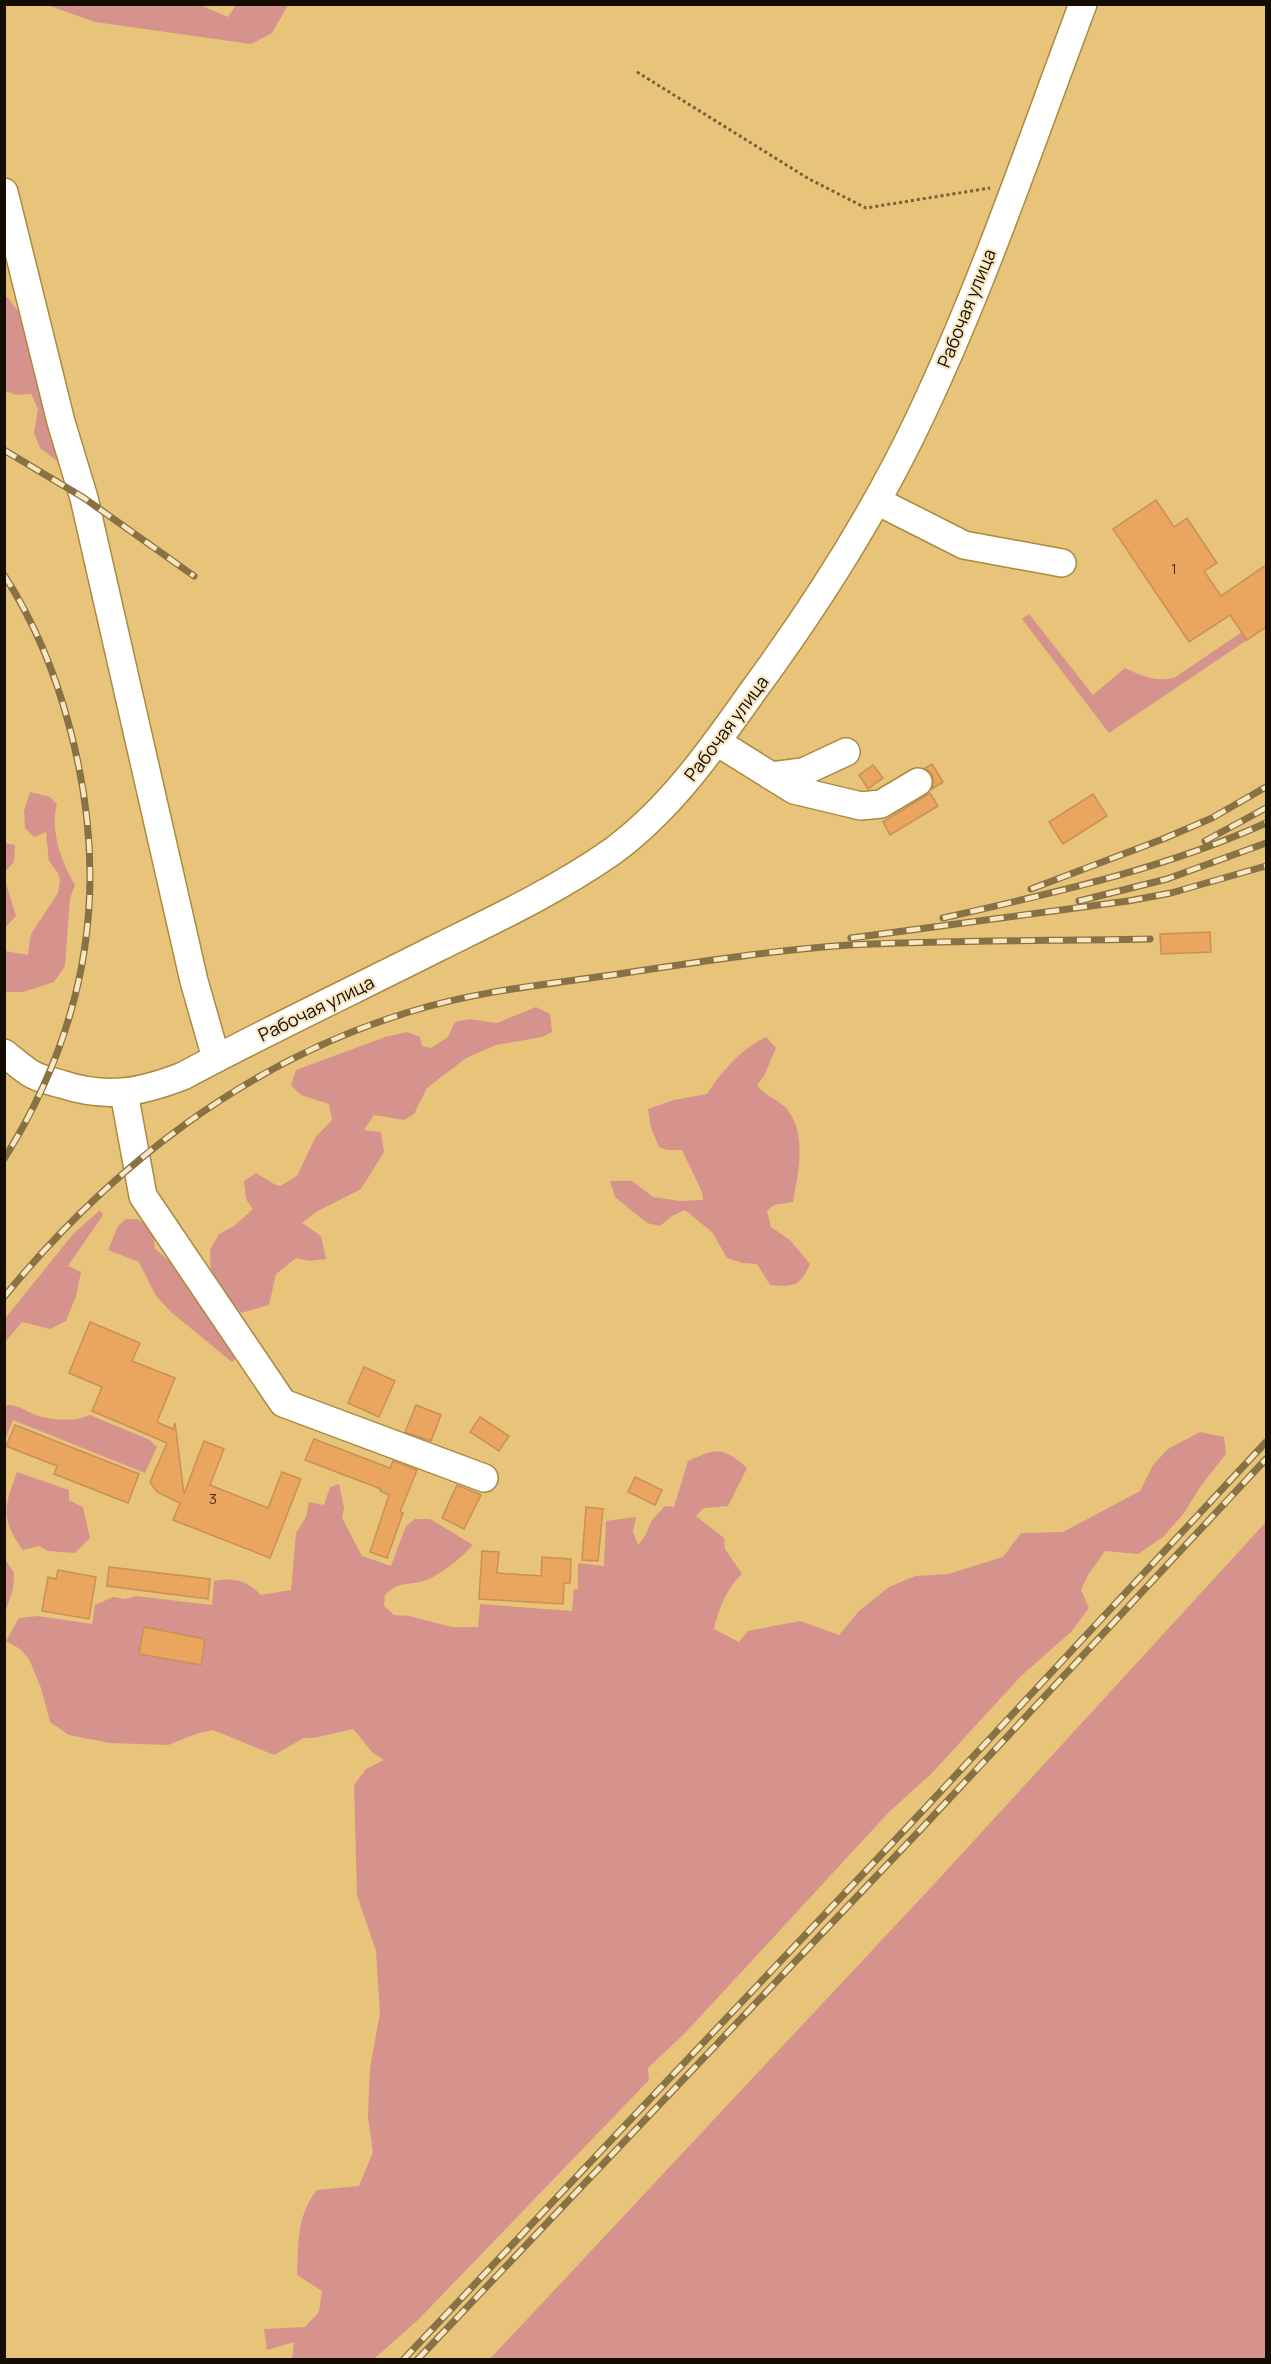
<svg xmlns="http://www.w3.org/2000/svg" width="1271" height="2364" font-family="Manrope,sans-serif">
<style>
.green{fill:#d6928c}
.building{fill:#eaa55e;stroke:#c99057;stroke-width:1.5}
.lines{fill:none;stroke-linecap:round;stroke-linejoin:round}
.minor-casing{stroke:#ab8a40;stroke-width:30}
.path{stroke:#766138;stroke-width:3;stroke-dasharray:3 3;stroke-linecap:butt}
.minor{stroke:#fff;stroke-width:27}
.rail-casing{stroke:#887143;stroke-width:7}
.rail{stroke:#f9e7c4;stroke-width:4.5;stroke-dasharray:14;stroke-linecap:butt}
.labels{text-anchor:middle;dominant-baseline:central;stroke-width:4.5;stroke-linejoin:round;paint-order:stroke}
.number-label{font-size:15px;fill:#4a3218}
.street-label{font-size:18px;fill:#150c00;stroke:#f9e7c4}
</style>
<rect width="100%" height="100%" fill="#e7c47a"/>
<g class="green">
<path d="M47,5h153l28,12 8,-12h52l-16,28 -21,11 -156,-22z"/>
<path d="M4,296l4,2 27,36 25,129 -20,-15 -6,-15 4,-24 -7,-15 -15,1 -11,-4z"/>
<path d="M1029,614l64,81 32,-27c17,8 30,14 49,10l68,-46 5,8 -138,93 -87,-114z"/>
<path d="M30,792l20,5 7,7c-7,27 4,57 18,81l-5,13 -5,68 -11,16 -31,10h-18v-41l23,4 3,-21 27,-41 2,-12 -2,-8 -9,-12 -3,-29 -12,5 -9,-9 -1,-17z"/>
<path d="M5,843l10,2 -1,17 -9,10z"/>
<path d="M5,880l11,36 -11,12h-1z"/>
<path d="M536,1007l14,7 2,18 -10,5 -46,8 -30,13 -39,30 -13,26 -10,6 -30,-5 -10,15 17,2 3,20 -23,37 -45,23 -14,11 19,13 5,23 -17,2 -13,-3 -20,16 -7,31 -28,8 -30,-38 -1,-25 9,-16 15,-8 19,-17 -7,-10 -2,-18 12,-8 18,11 6,2 17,-10 18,-38 17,-18 -3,-16 -28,-9 -10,-10 5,-15 89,-33 22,-5 13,5 2,9 9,2 17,-11 7,-15 14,-3 28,4z"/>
<path d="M766,1037l10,11 -12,28 -7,9c7,10 20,14 29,23 22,26 12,65 7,94l-19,3 -7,6 4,16 19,13 20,24c-10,23 -17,23 -40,21l-13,-21 -14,-1 -16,-5 -15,-26 -27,-22 -13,6 -12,10 -13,-3 -32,-26 -5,-16h22l21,16 27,4 23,-1 -1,-8 -20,-42h-15l-8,-3 -8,-19 -3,-19 26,-9 33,-6c14,-22 35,-46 59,-57z"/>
<path d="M100,1210l3,5 -35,51 13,6 -5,24 -10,25 -16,8 -28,-7 -17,20v-23l2,-3 67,-83z"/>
<path d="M126,1219h10l16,8 3,22 20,17 6,12 16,4 43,74 -8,6 -61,-50 -15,-16 -17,-34 -31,-12 10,-24z"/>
<path d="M5,1405c17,0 22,8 37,12 16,4 34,4 48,-2l60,25 7,7 -12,26 -132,-53 -8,20z"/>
<path d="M1200,1432l24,5 2,17 -26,33 -16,26 -21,24 -25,17 -33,-3 -17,24 -7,15 8,18 -18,24 -51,45 -88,96 -43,39 -203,220 -38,36 1,12 -231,240 -44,39h-82l2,-17 -27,8 -3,-21 41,-2 14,-15 3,-21 -25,-16c2,-32 -1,-58 20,-85l42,-4 14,-34 -5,-35 2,-49 10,-55 -4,-62 -19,-56 -3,-110 12,-16 18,-9 -11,-7 -20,-24 -39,9h-10l-30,17 -61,-25 -17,4 -28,11 -58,-2 -41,-8 -19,-13 -9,-34 -12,-29 -9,-10 -14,-8 13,-23 19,-2 54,8 3,-19 18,-8 12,2 11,-3 76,9 2,-24c21,-4 33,0 47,14l30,-5 5,-57 10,-16 3,-15 15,3 6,-18 9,-3 5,24 -2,10 20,38 29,10 15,-40 9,-7h15l43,26c-12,13 -33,31 -50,36 -18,5 -24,0 -38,14l-1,11 10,9 15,1 43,11h26l2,-23 92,7 2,-22h4v-26l26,3 2,-45 30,-4 -3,15 5,13 7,-9 7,-16 13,-14 9,1 14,-46c29,-13 34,-15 59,7l-19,38 -24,2 -8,8 28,22 1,11 17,25c-16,15 -23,34 -28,55l25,13 9,-11 52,-10 39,14 20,-24 30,-24 26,-11 33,-2 55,-17 18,-24 42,-1 77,-41 13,-26 15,-16z"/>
<path d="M17,1472l52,18v10l14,7 7,31 -15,15 -27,-2 -9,-5 -16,4c-23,-31 -19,-43 -6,-78z"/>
<path d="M1266,1522v837h-776l446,-477z"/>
<path d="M5,1559l9,14 -1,16 -8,24z"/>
</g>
<g class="building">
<path d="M1156,500l18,27 13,-9 30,45 -13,8 17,25 45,-31v62l-19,13 -17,-25 -41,27 -76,-113z"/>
<path d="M932,764l11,18 -11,7 2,-8 -2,-7 -7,-6z"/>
<path d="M873,765l10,13 -15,11 -9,-14z"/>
<path d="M930,793l8,13 -48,29 -7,-13z"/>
<path d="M1093,794l14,22 -44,28 -14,-22z"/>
<path d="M1210,932l1,20 -50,2 -1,-20z"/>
<path d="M90,1322l50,21 -8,18 43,17 -18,44 16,7 2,-6 9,71 20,-53 20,8 -14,36 58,23 14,-36 19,7 -31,79 -97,-38 7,-17 -23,-11 -7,-10 17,-39 -75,-32 10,-24 -33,-14z"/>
<path d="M364,1367l31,14 -16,36 -31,-14z"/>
<path d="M416,1405l25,10 -10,26 -26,-9z"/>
<path d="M480,1417l29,19 -10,15 -29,-19z"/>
<path d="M15,1425l124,49 -11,29 -74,-29 3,-8 -51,-20z"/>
<path d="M314,1439l76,29 3,-7 24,9 -17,42 3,1 -16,45 -17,-6 19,-57 -9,-4 1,-2 -76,-29z"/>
<path d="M635,1477l27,13 -7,15 -27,-13z"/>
<path d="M457,1485l24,10 -17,34 -22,-11z"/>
<path d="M586,1507l17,2 -5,52 -16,-1z"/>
<path d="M482,1551l17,1 -2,21 44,3 1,-19 29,2 -1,24h-6l-1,21 -84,-5z"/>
<path d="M109,1567l101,12 -2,20 -101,-13z"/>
<path d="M58,1570l38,7 -7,42 -47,-8 6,-34 8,2z"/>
<path d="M144,1627l61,12 -4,26 -62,-11z"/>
</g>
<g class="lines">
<defs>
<g id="minor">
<path d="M4,192l57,230 23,76 110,483 22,77"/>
<path d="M877,501l87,44 98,18"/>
<path d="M717,742l77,48 67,16 20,-2 37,-22"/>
<path d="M771,776l32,-4 43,-20"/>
<path d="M4,1053c9,7 17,14 26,20 9,6 21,8 31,11 46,15 78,9 122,-8 84,-45 171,-86 256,-129 59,-29 120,-58 174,-96 58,-43 99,-102 140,-160 64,-87 122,-178 168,-276 63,-133 110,-273 162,-411"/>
<path d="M124,1093l19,103 140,207 201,75"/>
</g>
</defs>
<use href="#minor" class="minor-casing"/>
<path class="path" d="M637,72l172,107 57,29 124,-20"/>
<use href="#minor" class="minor"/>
<defs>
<g id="rail">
<path d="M4,450l80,48 110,78"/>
<path d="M4,575c31,48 52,100 66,154 41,154 19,294 -66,430"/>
<path d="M1205,841l61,-33"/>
<path d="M1031,889l132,-50 49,-21 54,-31"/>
<path d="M1079,901l88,-22 99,-36"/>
<path d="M943,918c110,-25 221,-49 323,-95"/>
<path d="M851,938l277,-37 43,-8 95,-27"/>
<path d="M4,1297c106,-130 243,-236 405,-285 70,-22 143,-28 216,-39 74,-11 148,-23 224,-28 100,-5 201,-4 301,-6"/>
<path d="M403,2360l511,-540 352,-378"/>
<path d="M417,2360l505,-532 344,-369"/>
</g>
</defs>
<use href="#rail" class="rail-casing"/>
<use href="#rail" class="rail"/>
</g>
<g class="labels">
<g class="number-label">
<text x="1174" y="568">1</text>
<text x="213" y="1498">3</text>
</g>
<g class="street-label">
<text transform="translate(966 308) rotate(-68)">Рабочая улица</text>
<text transform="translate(726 728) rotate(-53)">Рабочая улица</text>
<text transform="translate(316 1008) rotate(-26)">Рабочая улица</text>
</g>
</g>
<rect width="1271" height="2364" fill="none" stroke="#150c00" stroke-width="12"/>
</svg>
